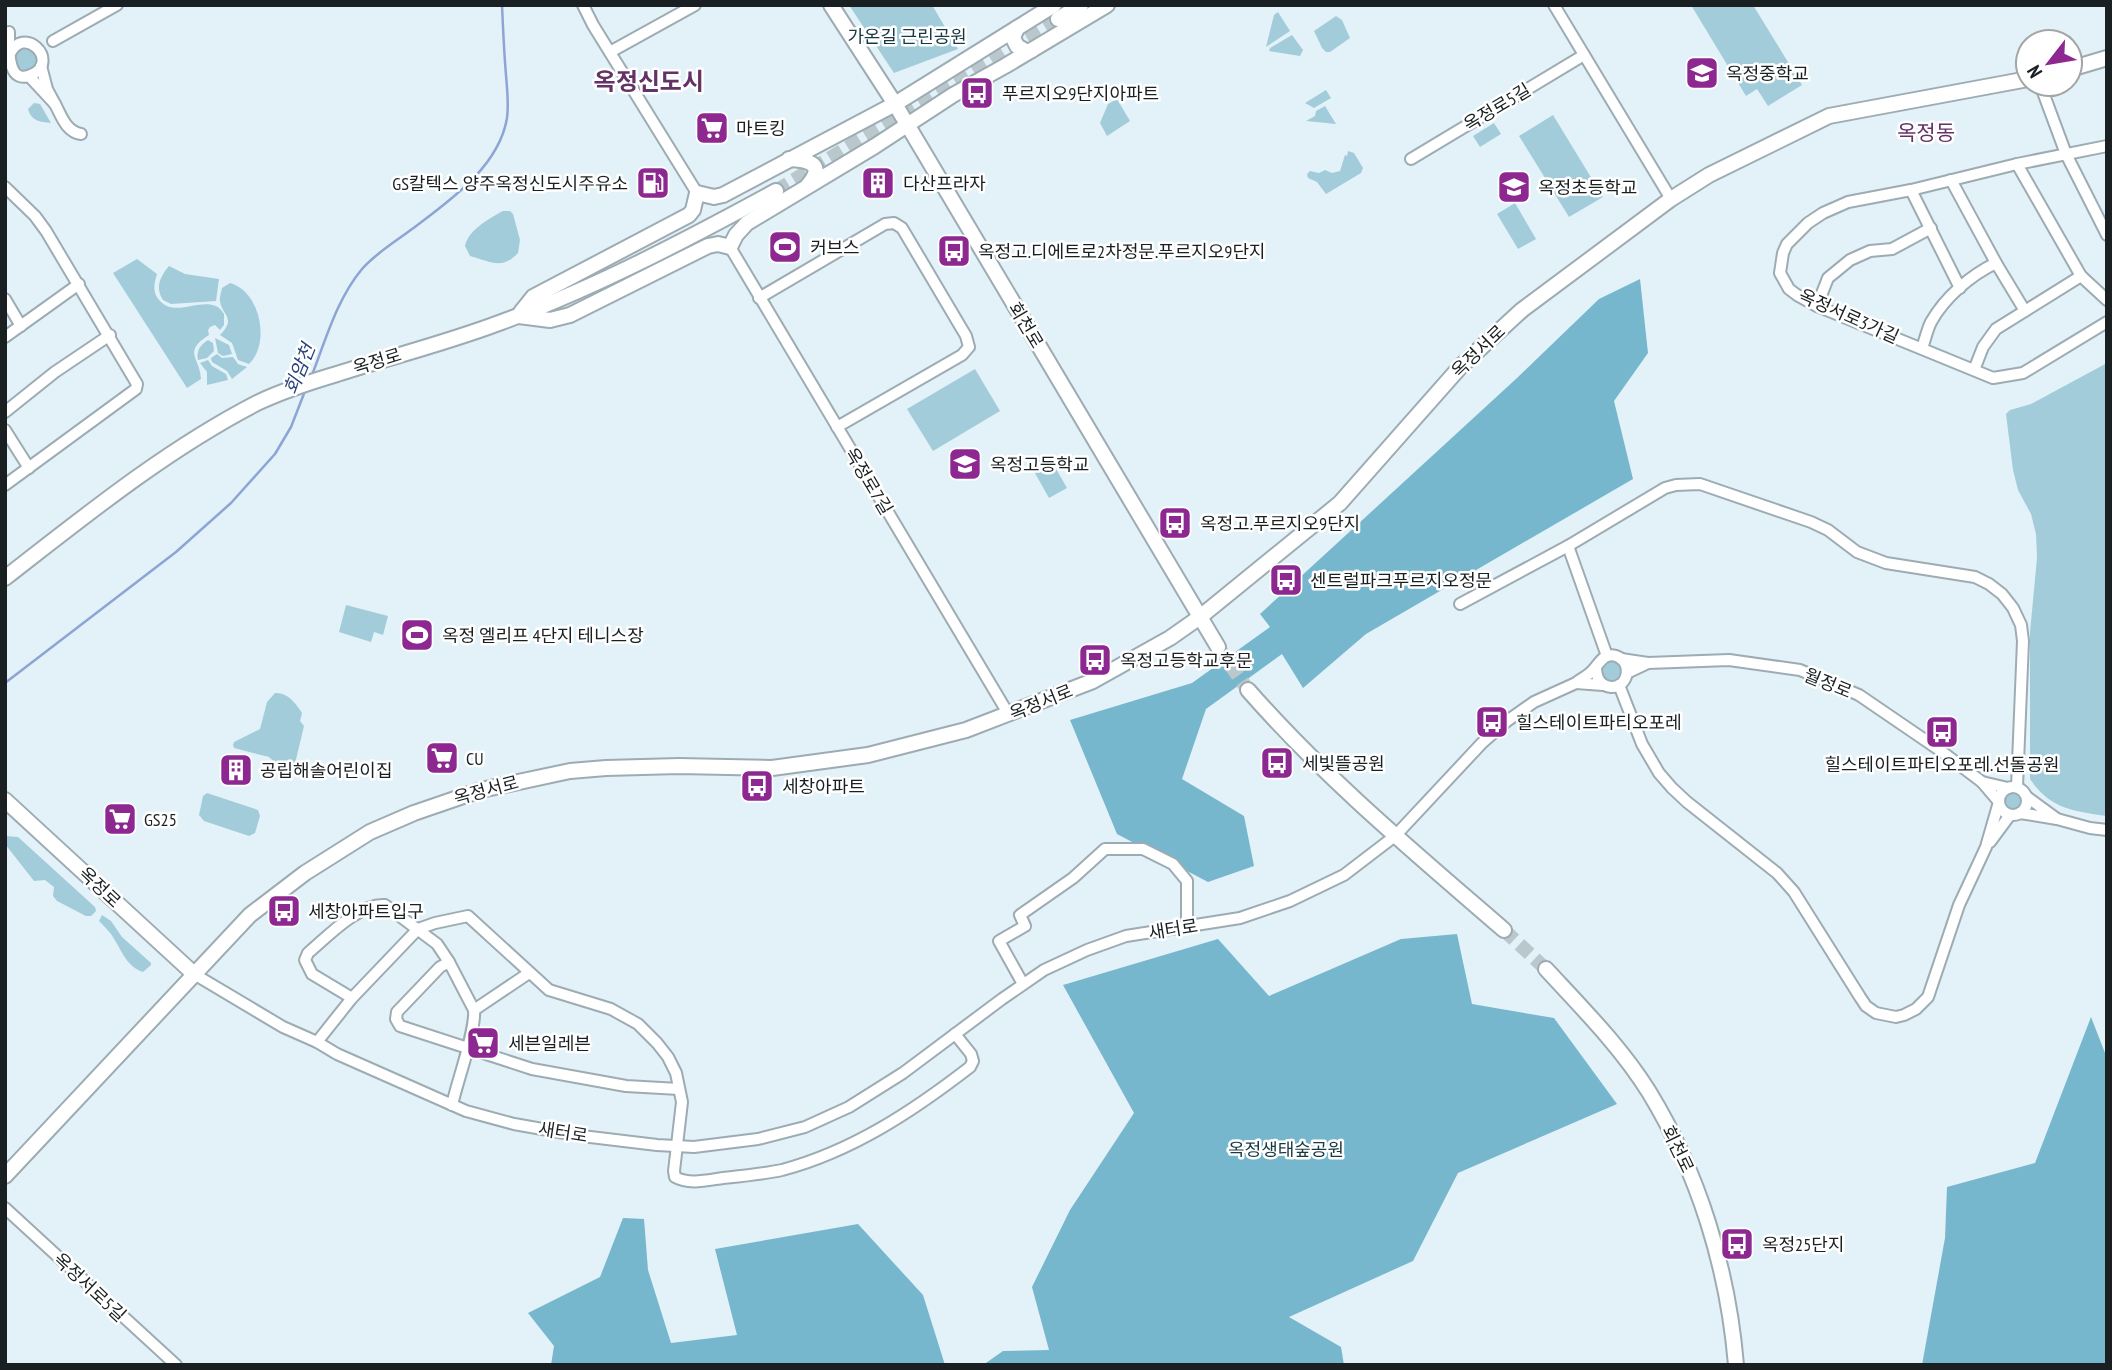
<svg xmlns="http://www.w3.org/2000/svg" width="2112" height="1370" font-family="'PT Sans Narrow','Noto Sans KR',sans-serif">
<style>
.green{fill:#a3ccdb}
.forest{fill:#77b7ce}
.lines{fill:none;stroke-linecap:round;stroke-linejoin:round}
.stream{stroke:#8da4d4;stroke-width:2.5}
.secondary-tunnel{stroke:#bac8cd;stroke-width:14;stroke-dasharray:14 7;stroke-linecap:butt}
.street-casing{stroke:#9dacb2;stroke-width:14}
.secondary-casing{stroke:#9dacb2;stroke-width:18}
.street{stroke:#fff;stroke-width:10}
.secondary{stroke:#fff;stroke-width:14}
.labels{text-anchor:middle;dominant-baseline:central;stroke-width:5;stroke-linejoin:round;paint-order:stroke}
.park-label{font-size:18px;fill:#183842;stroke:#fff}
.poi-label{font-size:18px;fill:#1a2022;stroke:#fff;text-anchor:start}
.street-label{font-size:18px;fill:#1a2022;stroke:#fff}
.water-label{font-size:19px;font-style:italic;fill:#2a437e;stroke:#fff}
.quarter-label{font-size:21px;fill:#643365;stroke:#fff}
.district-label{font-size:24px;font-weight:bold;fill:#643365;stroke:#fff}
</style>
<rect width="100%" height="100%" fill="#e2f2f8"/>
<g class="green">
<path d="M849,5h83l26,44 -64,24z"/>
<path d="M1691,5h62l49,80 -34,21 -11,-17 -11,7z"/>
<path d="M1278,12l12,19 -24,16 8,-32z"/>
<path d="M1336,16l6,4 8,18 -20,14h-4l-4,-4 -8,-17z"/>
<path d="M1292,35l11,15 -3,6 -31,-5 1,-3z"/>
<circle cx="26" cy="60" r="11"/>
<path d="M1326,90l5,8 -17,10 -9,-5z"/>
<path d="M1117,99l13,22 -23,15 -7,-13 8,-19z"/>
<path d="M34,103l6,1 11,19c-11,-1 -20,-2 -23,-14z"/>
<path d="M1325,106l11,18 -30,-3 9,-5 1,-5z"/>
<path d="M1553,115l50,82 -34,20 -50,-81z"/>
<path d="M1494,123l7,11 -21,13 -7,-11z"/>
<path d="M1348,151l6,2 9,15 -2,5 -35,21 -9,-12 -9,-4 -1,-4 3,-3 9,2 6,-3 7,3 8,-2 5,-16 2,1z"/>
<path d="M1515,203l21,36 -18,10 -21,-35z"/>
<path d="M503,211h7l3,3 7,26 -2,13c-16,17 -27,9 -48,3l-5,-10c3,-16 25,-28 38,-35z"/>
<path d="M137,259l20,15c-3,10 -5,19 3,27 15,16 38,-2 56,5 4,2 5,4 8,8v11l-4,5 -5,-5 -5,2 -2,3 1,5c-27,17 -9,22 -8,44l-14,9 -74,-115z"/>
<path d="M169,266l16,8 34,5 -3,22 -45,3 -8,-4c-8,-13 -3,-23 6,-34z"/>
<path d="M230,283c30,8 41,60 19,81l-11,-4 -6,-17 -12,-8c17,-18 2,-19 0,-34 -1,-3 2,-11 2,-13z"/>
<path d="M215,338l14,7 3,9 -9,2 -5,-3z"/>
<path d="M208,340l5,3 1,8 -7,7 -9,2c-2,-9 2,-15 10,-20z"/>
<path d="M217,354l5,4 11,-1 5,7 9,3 -15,12 -5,-8 -15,-9 -1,-4z"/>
<path d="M208,360l4,6 14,8 2,6 -21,5v-13l-7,-9z"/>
<path d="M2107,363v453c-33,-5 -57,-7 -77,-37v-147l7,-74 -1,-24 -5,-20 -13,-24 -5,-20 -7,-56 4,-4 21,-6z"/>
<path d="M975,369l25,42 -67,40 -26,-42z"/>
<path d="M1048,455l19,33 -18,10 -18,-32z"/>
<path d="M346,605l42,11 -5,19 -9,-3 -3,10 -32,-10z"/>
<path d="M406,626l23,4 -2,15 -22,-5z"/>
<circle cx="1612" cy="671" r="10"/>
<path d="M275,693c12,-1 21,10 27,20l-2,8 4,5 -11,46 -5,3 -19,-18 -35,-9 -1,-3 1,-3 26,-13 7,-27z"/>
<circle cx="2013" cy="801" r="10"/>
<path d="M207,793l51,17 2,6 -5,17 -6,3 -45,-15 -5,-6 4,-19z"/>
<path d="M5,836l13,1 77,70 1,4 -5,5h-5l-29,-15 -4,-5 1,-9 -9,-7 -11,1 -29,-37z"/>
<path d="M102,915l9,6 11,16 29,26v2l-8,7c-18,-6 -22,-24 -32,-38 -4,-5 -8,-9 -12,-13z"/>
</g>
<g class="forest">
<path d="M1640,279l8,74 -34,48 19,78 -267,155 -63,54 -21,-34 -76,55 -24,70 62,37 10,50 -46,16 -91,-48 -47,-114 122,-37 78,-56 -10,-13 257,-236 82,-79z"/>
<path d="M1457,934l15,70 82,14 63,86 -159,69 -45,88 -124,56 52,30 3,18h-361l20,-14 46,-1 -17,-63 38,-77 64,-97 -71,-128 155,-46 51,57 132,-57z"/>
<path d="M2091,1017l16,41v307h-185l23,-127 2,-51 88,-24z"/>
<path d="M623,1218l21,1 4,51 23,73 66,-8 -22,-86 143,-25 65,71 22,70h-394l3,-19 -26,-33 72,-36z"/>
</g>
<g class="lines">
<g class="stream">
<path d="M312,375c14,-36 25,-76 50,-106 14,-16 33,-27 50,-40 37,-28 87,-62 95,-111 2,-14 0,-29 -1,-43 -2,-23 -3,-47 -4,-70"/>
<path d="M5,683l171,-131 55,-49 44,-49 16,-27 14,-36"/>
</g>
<g class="secondary-tunnel">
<path d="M776,191l282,-172"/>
<path d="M1218,647l30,43"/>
<path d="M1504,930l42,39"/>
</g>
<defs>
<g id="street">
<path d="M583,5l10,20 104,168"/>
<path d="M1554,5l117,194"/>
<path d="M9,32c0,14 -3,56 24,42 27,-13 -10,-52 -24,-18"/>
<path d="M53,41l64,-36"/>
<path d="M610,52l85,-47"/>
<path d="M29,76l26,28 -8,-15 -6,-23"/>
<path d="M2040,84l26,70 41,81"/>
<path d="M55,104c6,11 11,28 26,30"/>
<path d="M2107,146l-90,18 -106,26 -63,12 -25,11 -15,10 -21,21 -4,9 -3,20 9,16 8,6 20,11 176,72 30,-5 84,-51"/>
<path d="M1411,159l173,-104"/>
<path d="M2017,164l64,112"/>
<path d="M1951,180l45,83 29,48"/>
<path d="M5,187l30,29 11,15 91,153 -1,5 -131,96"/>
<path d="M1911,190l49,98"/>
<path d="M730,247l279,468"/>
<path d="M759,298l126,-74 9,-1 8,5 64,108 3,11 -7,8 -125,72"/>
<path d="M5,299l16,27"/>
<path d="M1817,306l11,-28 22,-18 20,-9 22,-2 39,-21"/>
<path d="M5,337l74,-53"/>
<path d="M1922,348c3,-8 5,-18 9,-26 14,-25 40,-47 65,-59"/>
<path d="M1974,370l9,-23 13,-18 85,-53 26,24"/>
<path d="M5,412l50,-40 55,-37"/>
<path d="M5,430l24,38"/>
<path d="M1568,546l39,110"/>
<path d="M1460,604l108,-58 97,-58 11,-3 24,-1 111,38 17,8 29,22 29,11 89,14 14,7 13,10 11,14 8,17 2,16 -6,146"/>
<path d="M1621,659l27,4 -21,10"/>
<path d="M1648,663l81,-3 71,10 59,25 82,56 41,31"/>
<path d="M1596,667c0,10 4,19 15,20 18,1 22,-26 5,-31 -14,-4 -17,10 -26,17 -4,4 -10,6 -14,10l27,2"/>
<path d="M1619,685l23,59 17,29 13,15 15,14 90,71 17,19 66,105 6,9 10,7 20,4 8,-2 12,-6 12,-12 31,-92 27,-58 13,-45 -17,-20 26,6"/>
<circle cx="2013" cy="801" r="14"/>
<path d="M2020,813l37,6 -30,-22"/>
<path d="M2057,819l33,9 17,2"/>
<path d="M1990,842l20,-27"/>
<path d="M194,974l89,53 34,15 20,12 129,57 48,13 68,12 75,9 37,2 64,-8 47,-12 44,-20 54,-34 99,-74 42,-29 43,-20 39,-14 114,-18 50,-17 54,-26 51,-39 87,-93 25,-22 27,-19 42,-19"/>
<path d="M1023,984l-24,-43 26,-15 -5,-11 53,-37 32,-29h38l30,15 14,17v46"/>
<path d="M352,998l-40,-24 -7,-14 3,-7c19,-16 51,-50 77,-48l52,39 12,18"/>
<path d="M474,1010l55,-37"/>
<path d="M317,1042l35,-44 66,-69 17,-6 33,-7 81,74 62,19 27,15 19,19 11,14 8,16 6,29 -8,69 1,6c14,8 33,3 48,1 19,-2 40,-4 59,-8 71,-19 131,-59 188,-103l3,-6 -2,-7 -16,-20"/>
<path d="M452,1105c5,-23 24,-75 22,-95l-25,-48 -9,5 -43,45 -1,7 4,7 132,43 94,17 53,3"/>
<path d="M5,1208l171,157"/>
</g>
<g id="secondary">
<path d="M831,5l64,99 323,543"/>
<path d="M1058,19l23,-14"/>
<path d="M1017,28l-4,10 4,8 10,6 5,-2"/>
<path d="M2070,69l37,-11"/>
<path d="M789,159c20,1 37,5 19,26"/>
<path d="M521,312l12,-15 156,-82 4,-5 4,-17 17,4 9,-2 172,-91 159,-99"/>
<path d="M519,316l31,4 20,-5 138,-69 10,-2 12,3 6,-12 11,-12 128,-77 78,-51 52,-29 102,-61"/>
<path d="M5,578c81,-63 161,-128 252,-175 25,-12 53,-21 80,-29 53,-17 109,-31 162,-51 94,-34 189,-84 277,-132"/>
<path d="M1248,690c77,88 167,163 256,240"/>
<path d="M5,800l189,174"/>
<path d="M1546,969c36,39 75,78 103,123 50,82 79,177 87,273"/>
<path d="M5,1176l245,-261 55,-42 65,-41 44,-19 67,-23 89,-19 36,-3 73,-2 93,2 96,-13 98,-25 127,-49 77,-43 30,-21 140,-114 121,-137 61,-56 149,-111 38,-24 120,-59 199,-37"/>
</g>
</defs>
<use href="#street" class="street-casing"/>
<use href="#secondary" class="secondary-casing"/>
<use href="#street" class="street"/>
<use href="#secondary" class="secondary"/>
</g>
<defs>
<symbol id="school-square" viewBox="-11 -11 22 22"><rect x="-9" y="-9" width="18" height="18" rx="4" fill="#8c288f" stroke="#fff"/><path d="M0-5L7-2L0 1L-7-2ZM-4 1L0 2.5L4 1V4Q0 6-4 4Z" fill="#fff"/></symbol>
<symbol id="bus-square" viewBox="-11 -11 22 22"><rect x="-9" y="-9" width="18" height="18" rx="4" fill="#8c288f" stroke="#fff"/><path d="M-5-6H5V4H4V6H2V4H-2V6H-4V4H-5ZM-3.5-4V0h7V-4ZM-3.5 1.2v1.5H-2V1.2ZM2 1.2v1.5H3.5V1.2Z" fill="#fff"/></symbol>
<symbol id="supermarket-square" viewBox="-11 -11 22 22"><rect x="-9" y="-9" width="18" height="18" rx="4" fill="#8c288f" stroke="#fff"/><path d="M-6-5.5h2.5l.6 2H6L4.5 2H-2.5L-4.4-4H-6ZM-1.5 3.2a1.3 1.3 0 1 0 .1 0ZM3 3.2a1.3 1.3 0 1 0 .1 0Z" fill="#fff"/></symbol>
<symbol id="fuel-square" viewBox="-11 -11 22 22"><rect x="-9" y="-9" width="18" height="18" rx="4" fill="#8c288f" stroke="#fff"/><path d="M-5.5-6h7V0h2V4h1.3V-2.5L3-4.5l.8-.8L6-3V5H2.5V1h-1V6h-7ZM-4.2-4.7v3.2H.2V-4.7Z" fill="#fff"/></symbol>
<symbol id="building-square" viewBox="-11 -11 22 22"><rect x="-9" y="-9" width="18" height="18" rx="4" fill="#8c288f" stroke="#fff"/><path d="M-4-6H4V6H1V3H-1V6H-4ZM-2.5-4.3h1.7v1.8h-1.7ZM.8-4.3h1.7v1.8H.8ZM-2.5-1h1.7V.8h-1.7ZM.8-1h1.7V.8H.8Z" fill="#fff"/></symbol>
<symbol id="stadium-square" viewBox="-11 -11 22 22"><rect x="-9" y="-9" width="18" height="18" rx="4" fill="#8c288f" stroke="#fff"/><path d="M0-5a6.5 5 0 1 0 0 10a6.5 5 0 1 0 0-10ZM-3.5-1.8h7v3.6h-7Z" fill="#fff"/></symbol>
</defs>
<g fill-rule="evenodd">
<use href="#school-square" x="1683" y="54" width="38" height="38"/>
<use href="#bus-square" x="958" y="74" width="38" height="38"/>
<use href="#supermarket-square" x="693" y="109" width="38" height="38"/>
<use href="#fuel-square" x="634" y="164" width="38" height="38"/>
<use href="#building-square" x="859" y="164" width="38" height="38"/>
<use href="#school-square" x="1495" y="168" width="38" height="38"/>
<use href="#stadium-square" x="766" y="228" width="38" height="38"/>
<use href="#bus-square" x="935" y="232" width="38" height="38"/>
<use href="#school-square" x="946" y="445" width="38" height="38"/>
<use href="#bus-square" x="1156" y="504" width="38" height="38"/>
<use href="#bus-square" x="1267" y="561" width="38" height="38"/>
<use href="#stadium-square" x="398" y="616" width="38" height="38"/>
<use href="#bus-square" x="1076" y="641" width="38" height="38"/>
<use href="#bus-square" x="1473" y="703" width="38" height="38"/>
<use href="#bus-square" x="1923" y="713" width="38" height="38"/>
<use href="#supermarket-square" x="423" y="739" width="38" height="38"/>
<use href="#bus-square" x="1258" y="744" width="38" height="38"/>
<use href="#building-square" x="217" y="751" width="38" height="38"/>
<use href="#bus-square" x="738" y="767" width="38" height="38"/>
<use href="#supermarket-square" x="101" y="800" width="38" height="38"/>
<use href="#bus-square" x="265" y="892" width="38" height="38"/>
<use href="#supermarket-square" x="464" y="1024" width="38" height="38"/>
<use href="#bus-square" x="1718" y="1225" width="38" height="38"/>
</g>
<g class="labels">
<g class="park-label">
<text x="907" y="36">가온길 근린공원</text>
<text x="1286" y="1149">옥정생태숲공원</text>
</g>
<g class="poi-label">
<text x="1726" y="73">옥정중학교</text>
<text x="1002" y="93">푸르지오9단지아파트</text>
<text x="736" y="128">마트킹</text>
<text x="628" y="183" text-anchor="end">GS칼텍스 양주옥정신도시주유소</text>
<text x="903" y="183">다산프라자</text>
<text x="1538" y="187">옥정초등학교</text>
<text x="810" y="247">커브스</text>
<text x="978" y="251">옥정고.디에트로2차정문.푸르지오9단지</text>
<text x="990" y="464">옥정고등학교</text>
<text x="1200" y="523">옥정고.푸르지오9단지</text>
<text x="1310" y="580">센트럴파크푸르지오정문</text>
<text x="442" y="635">옥정 엘리프 4단지 테니스장</text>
<text x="1120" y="660">옥정고등학교후문</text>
<text x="1516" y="722">힐스테이트파티오포레</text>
<text x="466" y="758">CU</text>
<text x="1302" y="763">세빛뜰공원</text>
<text x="1942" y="764" text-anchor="middle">힐스테이트파티오포레.선돌공원</text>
<text x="260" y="770">공립해솔어린이집</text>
<text x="782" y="786">세창아파트</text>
<text x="144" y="819">GS25</text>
<text x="308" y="911">세창아파트입구</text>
<text x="508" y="1043">세븐일레븐</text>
<text x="1762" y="1244">옥정25단지</text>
</g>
<g class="street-label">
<text transform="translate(1497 107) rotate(-31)">옥정로5길</text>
<text transform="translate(1849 316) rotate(24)">옥정서로3가길</text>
<text transform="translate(1026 325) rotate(59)">회천로</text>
<text transform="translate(1478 351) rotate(-44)">옥정서로</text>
<text transform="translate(377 361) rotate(-17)">옥정로</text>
<text transform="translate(869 481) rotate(59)">옥정로7길</text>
<text transform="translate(1828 683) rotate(22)">월정로</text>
<text transform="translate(1041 702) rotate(-22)">옥정서로</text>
<text transform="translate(486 790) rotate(-15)">옥정서로</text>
<text transform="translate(100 887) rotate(43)">옥정로</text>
<text transform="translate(1173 929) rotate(-9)">새터로</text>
<text transform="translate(563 1132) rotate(9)">새터로</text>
<text transform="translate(1678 1149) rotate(64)">회천로</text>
<text transform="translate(90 1287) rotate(43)">옥정서로5길</text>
</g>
<g class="water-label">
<text transform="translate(299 369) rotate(-68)">회암천</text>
</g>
<g class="quarter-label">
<text x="1926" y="132">옥정동</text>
</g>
<g class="district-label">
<text x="649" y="81">옥정신도시</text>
</g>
</g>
<rect width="2112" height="1370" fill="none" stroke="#1a2022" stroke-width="14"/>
<g transform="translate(2049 63) rotate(239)"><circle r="33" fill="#ffffff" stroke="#a3a6a7" stroke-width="2"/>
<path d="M0-5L12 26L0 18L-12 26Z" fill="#8c288f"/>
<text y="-10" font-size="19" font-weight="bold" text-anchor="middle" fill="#1a2022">N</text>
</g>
</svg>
